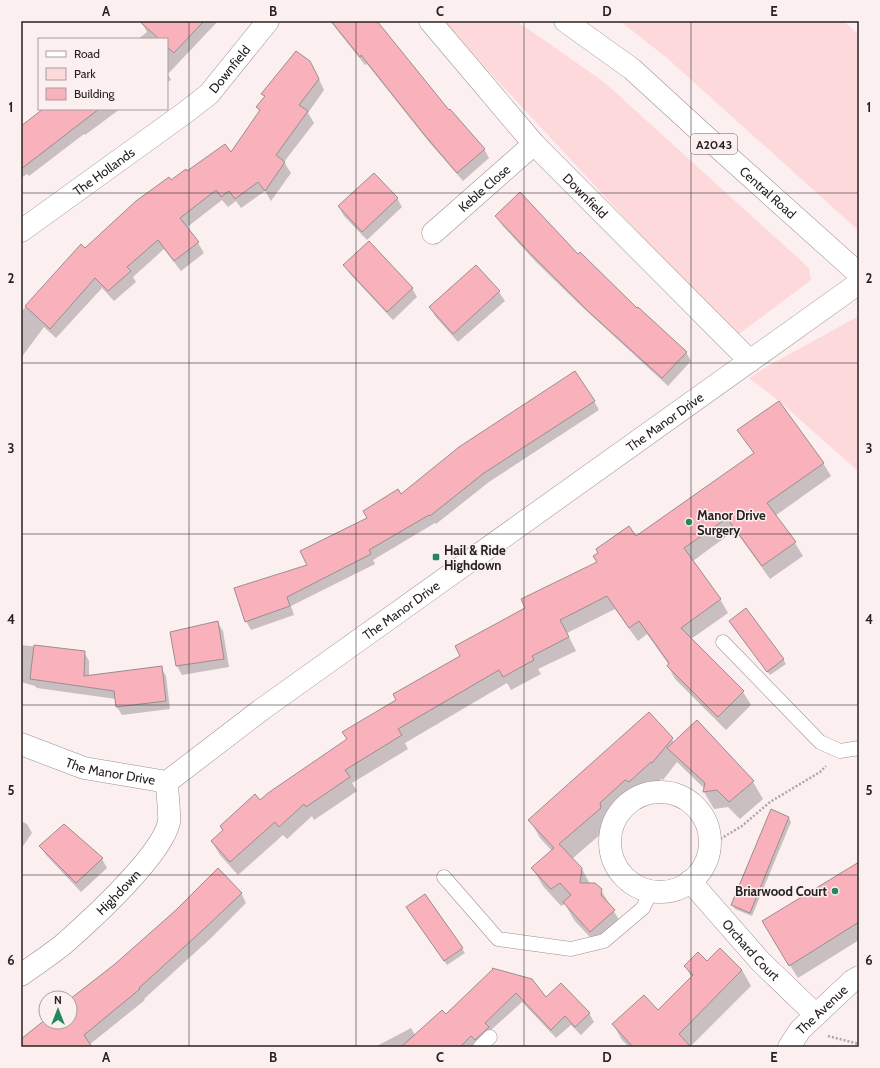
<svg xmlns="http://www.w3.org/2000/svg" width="880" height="1068" font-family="Cabin,sans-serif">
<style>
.green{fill:#fdd9dc}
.shadow{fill:#0003}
.building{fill:#f9b2bb;stroke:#9a8e8f}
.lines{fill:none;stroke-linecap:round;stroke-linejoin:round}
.lane-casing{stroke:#9c9091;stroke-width:15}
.street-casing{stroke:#9c9091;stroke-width:23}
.secondary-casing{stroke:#9c9091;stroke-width:23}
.primary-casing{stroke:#9c9091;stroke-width:23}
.path{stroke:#afa5a5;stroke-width:2.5;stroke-dasharray:2 2;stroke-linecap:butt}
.lane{stroke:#fff;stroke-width:14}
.street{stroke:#fff;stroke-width:22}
.secondary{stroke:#fff;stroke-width:22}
.primary{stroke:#fff;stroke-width:22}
.grid{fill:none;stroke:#272222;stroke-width:1;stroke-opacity:0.55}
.poi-dot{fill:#258760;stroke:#fceff0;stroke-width:1.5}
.labels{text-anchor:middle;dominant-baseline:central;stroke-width:3;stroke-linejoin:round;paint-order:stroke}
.shield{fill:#fceff0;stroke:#676060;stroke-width:1}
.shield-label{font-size:12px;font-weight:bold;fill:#272222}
.street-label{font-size:13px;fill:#272222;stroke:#fceff0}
.poi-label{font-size:13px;font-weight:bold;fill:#272222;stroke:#fceff0;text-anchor:start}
.neatline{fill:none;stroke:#272222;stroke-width:1.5}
.grid-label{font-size:13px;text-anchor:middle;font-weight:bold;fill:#272222}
</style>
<rect width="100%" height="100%" fill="#fceff0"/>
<g class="green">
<path d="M445,21h71l18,12 70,49 205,186 2,12 -76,57 -253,-273z"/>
<path d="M620,21h224l15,14v196l-192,-173z"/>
<path d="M859,316v156l-80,-71 -30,-23 17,-11z"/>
</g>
<g class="shadow">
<path d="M141,21h77l-50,53 3,6 -4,2v-43h-29l9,-7z"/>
<path d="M330,21h46l73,90 35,38 5,9 -26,23 -34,-39 -62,-78 -2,1z"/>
<path d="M316,73l8,17 -16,23 6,10 -30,39 7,11 -20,28 -6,-10 -24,17 -5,-7 -8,6 -6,-7 -36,28 12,15 6,10 -23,18 -17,-22 -31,28 3,5 -22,19 -12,-13 -46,50 -12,-11 -23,31v-46l60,-67 4,4 86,-67 16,-9 44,-20 29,-41 -3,-5 8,-9 -2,-4z"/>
<path d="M44,109h76l-35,26 -1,-1 -55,42 -2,-2 -6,4v-51z"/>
<path d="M397,198l5,9 -35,33 -23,-24 -5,-9z"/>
<path d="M496,216l82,39 108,97 5,9 -23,25 -89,-82 -44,-43 -33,-36z"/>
<path d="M344,265l68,23 5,9 -24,23 -43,-46z"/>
<path d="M476,266l23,26 6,9 -47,41 -23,-26 -5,-9z"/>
<path d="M594,401l5,9 -110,72 -53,42 -1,-1 -62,37 2,4 -84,42 3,9 -43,15 -5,-9 62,-56 61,-47 32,-23z"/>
<path d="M739,430l84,33 8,13 -56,40 20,27 8,13 -33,23 -35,-49 -42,31 27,38 8,14 -37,26 52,53 8,13 -25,25 -51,-51 -7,-13 1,-1 -22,-31 -9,7 -23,-32 -48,24 9,18 -38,18 3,5 -30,16 -4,-7 -102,60 3,6 -56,34 5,8 -43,29 -2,-4 -25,23 -4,-4 -45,40 -18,-20 -8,-13 11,-11 -2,-4 39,-25 88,-62 49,-40 64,-43 66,-48 109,-72 118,-83z"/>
<path d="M218,623l5,8 6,36 -47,8 -5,-9 -6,-33z"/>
<path d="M732,625l51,34 3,5 -16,11z"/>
<path d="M21,645l63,7 5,9v15l72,-8 5,8 4,33 -48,6 -5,-8 -1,-8 -79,-11 -2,-2 -14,-4z"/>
<path d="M672,739l2,4 79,39 10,17 -23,20 -12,-12 -14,2 -10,-17 1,-3 -28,-27 -14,18 -2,-1 -22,20 -4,-2 -26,23 1,6 -38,33 10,10 8,15 11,6 23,38 -23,21 -27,-29 -9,-16 -4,2 -18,-20 -10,-17 19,-18 -12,-13 -10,-18z"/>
<path d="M789,818l2,4 -39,94 -17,-7 -3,-4z"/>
<path d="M21,821l6,3 5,9 -11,16z"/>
<path d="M64,825l38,34 5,9 -26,24 -35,-37 -6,-9z"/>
<path d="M859,863v77l-61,38 -27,-43z"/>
<path d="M241,893l5,10 -35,35 -67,61 1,1 -56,45 1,2h-69v-7l25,-19v1h24v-20z"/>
<path d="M425,895l40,58 -18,12 -37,-53z"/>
<path d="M707,962l35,8 9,16 -61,61h-61l-7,-7 -9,-16 44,-12 35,-34 -7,-12z"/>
<path d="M494,969l52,30 43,14 5,9 -13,13 -10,-10 -15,13 -34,-36 -32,29 -9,16h-106l36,-19 4,7 31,-20z"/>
</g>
<g class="building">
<path d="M139,21h65l-30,32 -7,-6v-8h-8z"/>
<path d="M331,21h46l72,89 1,-1 35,40 -28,24 -34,-40 -62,-78 -1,2z"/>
<path d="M296,51l14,10 9,18 -20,26 9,6 -32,44 9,7 -20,29 -7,-9 -23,17 -6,-8 -8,6 -5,-7 -36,28 19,24 -25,19 -16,-21 -31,27 4,4 -23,20 -13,-13 -45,51 -25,-23 56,-62 4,4 51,-47 33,-24 2,3 15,-11 1,2 38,-27 6,8 29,-42 -4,-3 9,-11 -4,-2z"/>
<path d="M43,109h56l-78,60v-43z"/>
<path d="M374,173l24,25 -36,34 -24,-26z"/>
<path d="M520,192l58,62 2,-2 57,56 1,-1 49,45 -25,26 -73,-66 -60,-60 -34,-36z"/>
<path d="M369,241l44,47 -26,24 -44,-47z"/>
<path d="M476,265l24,26 -47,43 -24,-27z"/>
<path d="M575,371l20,30 -111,72 -54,43 -1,-1 -60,35 2,4 -84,43 3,9 -45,16 -11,-34 73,-23 -7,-14 67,-33 -4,-7 35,-22 3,5 58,-47z"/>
<path d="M779,401l45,62 -57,40 29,39 -34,24 -35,-48 -43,30 37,51 -40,29 63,63 -26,26 -51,-51 2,-3 -30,-42 -10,7 -22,-32 -47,24 9,17 -37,19 2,4 -31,17 -4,-7 -101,59 4,6 -57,35 5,7 -44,30 -2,-3 -25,23 -4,-5 -45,40 -19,-21 12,-11 -3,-4 35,-32 5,6 8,-7 79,-54 -5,-7 54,-32 -3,-6 67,-38 -5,-10 70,-38 -4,-9 76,-37 -4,-6 5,-3 -2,-4 33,-23 7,10 118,-83 -17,-23z"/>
<path d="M746,608l38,51 -17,13 -38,-51z"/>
<path d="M218,621l6,38 -48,7 -6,-34z"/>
<path d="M34,645l51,6 -1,25 78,-10 4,35 -50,6 -2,-16 -84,-12z"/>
<path d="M649,712l24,26 -21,25 -1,-1 -22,20 -4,-2 -25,23 1,5 -42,36 23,24 -2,15h15l7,6 -1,6 14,15 -25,22 -27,-30 8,-7 -11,-12 -9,6 -20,-21 23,-20 -26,-28z"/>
<path d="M697,720l57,61 -25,21 -12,-12 -14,2 2,-9 -38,-35z"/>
<path d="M771,809l18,8 -39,96 -19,-8z"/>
<path d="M64,824l39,34 -27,25 -37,-37z"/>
<path d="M859,862v60l-70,44 -27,-45z"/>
<path d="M218,868l24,25 -37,35 -66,60 1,1 -56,46 8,12h-71v-8l25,-20v3h24v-23l45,-35 61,-54z"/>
<path d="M425,894l38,54 -19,13 -38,-54z"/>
<path d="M720,948l22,22 -63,64 12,13h-58l-21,-23 32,-29 14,15 35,-35 -9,-9 14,-14 9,9z"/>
<path d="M492,968l40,11 14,18 15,-14 29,30 -15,14 -10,-11 -14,14 -35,-37 -31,30 4,4 -14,13 -4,-4 -11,11h-59l41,-37 4,4 47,-45z"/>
</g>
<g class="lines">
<defs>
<g id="lane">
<path d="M723,642l97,100 20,9 19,-3"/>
<path d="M444,877l54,62 73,10 33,-8 39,-33 8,-17"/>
<path d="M480,1047l10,-10"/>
</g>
<g id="street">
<path id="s1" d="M430,21l104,123 216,217"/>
<path id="s2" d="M21,231l165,-119 23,-18 59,-73"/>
<path id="s3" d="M433,233l101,-89"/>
<path id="s4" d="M21,744l63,24 83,14 94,-72 598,-427"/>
<circle cx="660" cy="842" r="50"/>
<path id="s5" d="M690,881l70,80 56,54"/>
<path id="s6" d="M21,975c15,-11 31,-21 45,-33 26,-23 96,-87 103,-120 1,-8 -2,-30 -2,-40"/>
</g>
<g id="secondary">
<path id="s7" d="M789,1047l11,-17 52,-49 7,-4"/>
</g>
<g id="primary">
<path id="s8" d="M565,21l67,48 71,65 156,140"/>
</g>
</defs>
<use href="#lane" class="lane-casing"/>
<use href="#street" class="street-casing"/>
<use href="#secondary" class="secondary-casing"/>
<use href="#primary" class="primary-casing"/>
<g class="path">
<path d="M710,845l32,-19 28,-24 50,-30 6,-6"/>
<path d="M828,1036l31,8"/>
</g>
<use href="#lane" class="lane"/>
<use href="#street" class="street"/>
<use href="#secondary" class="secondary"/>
<use href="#primary" class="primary"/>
</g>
<path class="grid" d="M189,21v1026M356,21v1026M524,21v1026M691,21v1026M21,193h838M21,363h838M21,534h838M21,705h838M21,875h838"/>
<g class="poi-dot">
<circle cx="689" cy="522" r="4"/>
<rect x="432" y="553" width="8" height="8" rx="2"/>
<circle cx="835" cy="891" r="4"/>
</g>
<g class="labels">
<rect class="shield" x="691" y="134" width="46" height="20" rx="3"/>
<g class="shield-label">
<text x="714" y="144">A2043</text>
</g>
<g class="street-label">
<text stroke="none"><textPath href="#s2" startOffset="265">Downfield</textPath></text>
<text stroke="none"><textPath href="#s2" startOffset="102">The Hollands</textPath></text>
<text stroke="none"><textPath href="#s3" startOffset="68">Keble Close</textPath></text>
<text stroke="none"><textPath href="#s8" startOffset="266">Central Road</textPath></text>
<text stroke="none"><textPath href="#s1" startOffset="234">Downfield</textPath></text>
<text stroke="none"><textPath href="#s4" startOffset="766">The Manor Drive</textPath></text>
<text stroke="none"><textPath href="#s4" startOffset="442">The Manor Drive</textPath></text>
<text stroke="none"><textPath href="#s4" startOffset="94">The Manor Drive</textPath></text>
<text stroke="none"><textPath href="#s6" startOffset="128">Highdown</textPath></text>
<text stroke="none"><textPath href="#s5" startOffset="92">Orchard Court</textPath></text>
<text stroke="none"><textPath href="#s7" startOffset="50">The Avenue</textPath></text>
</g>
<g class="poi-label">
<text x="697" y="515">Manor Drive<tspan x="697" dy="15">Surgery</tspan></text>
<text x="444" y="550">Hail &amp; Ride<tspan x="444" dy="15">Highdown</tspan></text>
<text x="827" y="891" text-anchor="end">Briarwood Court</text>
</g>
</g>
<rect width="880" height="1068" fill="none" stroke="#fceff0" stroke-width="44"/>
<rect x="38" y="38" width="130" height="72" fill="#fceff0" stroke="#a79d9e"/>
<rect x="46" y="51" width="20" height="6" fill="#ffffff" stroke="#a79d9e"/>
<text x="74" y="58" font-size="12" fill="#272222">Road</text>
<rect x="46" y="68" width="20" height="12" fill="#fdd9dc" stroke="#a79d9e"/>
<text x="74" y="78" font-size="12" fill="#272222">Park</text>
<rect x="46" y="88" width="20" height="12" fill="#f9b2bb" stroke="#a79d9e"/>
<text x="74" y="98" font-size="12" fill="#272222">Building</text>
<g transform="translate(58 1010)"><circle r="19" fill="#fceff0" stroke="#a79d9e"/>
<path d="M0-3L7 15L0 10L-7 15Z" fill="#258760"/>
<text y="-6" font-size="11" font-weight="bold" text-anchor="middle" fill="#272222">N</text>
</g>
<rect x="22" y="22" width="836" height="1024" class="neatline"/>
<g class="grid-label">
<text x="106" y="16">A</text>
<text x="273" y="16">B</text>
<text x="440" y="16">C</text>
<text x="607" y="16">D</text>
<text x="774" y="16">E</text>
<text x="11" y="112">1</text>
<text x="869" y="112">1</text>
<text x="11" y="283">2</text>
<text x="869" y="283">2</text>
<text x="11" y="453">3</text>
<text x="869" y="453">3</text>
<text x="11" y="624">4</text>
<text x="869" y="624">4</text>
<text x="11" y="795">5</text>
<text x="869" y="795">5</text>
<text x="11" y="965">6</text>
<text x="869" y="965">6</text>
<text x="106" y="1062">A</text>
<text x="273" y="1062">B</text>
<text x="440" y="1062">C</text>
<text x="607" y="1062">D</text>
<text x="774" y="1062">E</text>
</g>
</svg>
